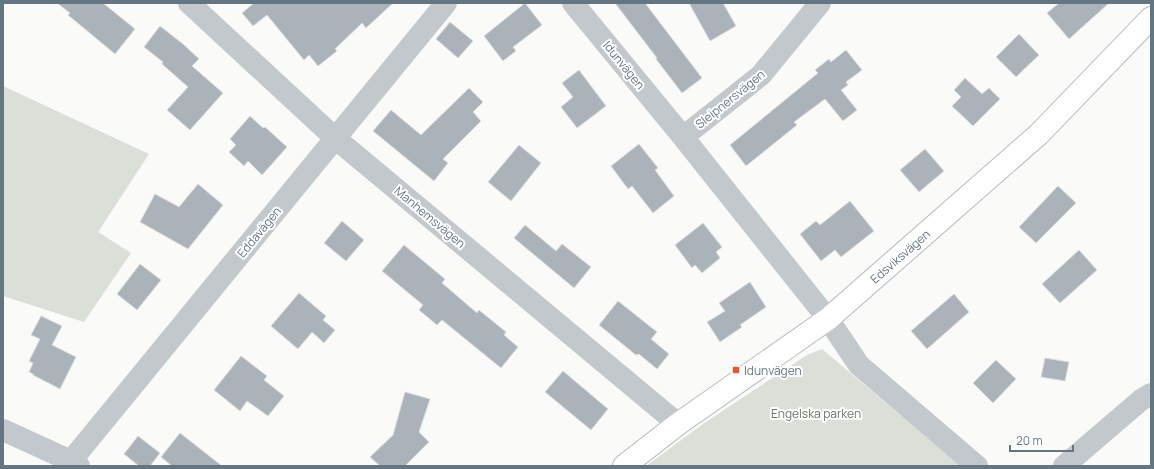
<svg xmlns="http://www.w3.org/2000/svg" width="1154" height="469" font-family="Manrope,sans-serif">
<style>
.green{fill:#dadfd7}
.building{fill:#aab3b9;stroke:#dcdcda}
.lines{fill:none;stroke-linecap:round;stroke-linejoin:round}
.secondary-casing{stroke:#b3babf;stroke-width:24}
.street{stroke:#c3c8cc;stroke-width:22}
.secondary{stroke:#fff;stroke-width:22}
.poi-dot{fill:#e4572e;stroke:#fff;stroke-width:1.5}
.labels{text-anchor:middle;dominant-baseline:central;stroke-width:4;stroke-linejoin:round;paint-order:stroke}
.street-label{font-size:12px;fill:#657683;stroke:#fff}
.poi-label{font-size:12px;fill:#657683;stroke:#fff;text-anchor:start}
.park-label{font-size:12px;fill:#687a64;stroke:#fff}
</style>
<rect width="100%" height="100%" fill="#fafaf8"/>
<g class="green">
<path d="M3,86l146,68 -51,78 33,21 -47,69 -81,-26z"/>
<path d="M822,349l139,117h-315l57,-42 104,-69z"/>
</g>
<g class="building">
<path d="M57,3h46l32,26 -20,25 -47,-39 2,-2z"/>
<path d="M254,3h139l-27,25 -4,-5 -27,26 2,2 -19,15 -9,-11 -5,5 -37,-45 -14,11 -11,-13z"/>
<path d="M525,3l17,22 -29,22 3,4 -13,10 -19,-25z"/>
<path d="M615,3h30l57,75 -20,15 -26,-34 1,-1z"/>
<path d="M689,3h34l13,23 -26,15z"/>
<path d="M1059,3h50l-40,36 -22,-26z"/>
<path d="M450,22l23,19 -15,17 -22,-19z"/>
<path d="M160,26l23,18 16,15 -7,7 31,27 -33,37 -23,-20 21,-23 -26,-23 1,-2 -19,-15z"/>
<path d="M1019,34l20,21 -23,22 -20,-20z"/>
<path d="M846,50l16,20 -16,12 2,3 -7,5 16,20 -14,11 -18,-22 -31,23 3,3 -51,41 -16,-21 88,-72 -3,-3 14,-11 2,3z"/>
<path d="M579,70l27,36 -29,22 -16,-21 12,-10 -11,-14z"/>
<path d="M965,78l17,16 7,-6 11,11 -27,27 -21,-20 9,-9 -7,-7z"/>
<path d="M469,88l14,14 -10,10 8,9 -38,38 5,4 -14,18 -61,-50 18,-21 30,25z"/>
<path d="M250,116l13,12 2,-1 22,20 -25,28 -14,-14 -4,5 -15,-14 7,-7 -6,-6z"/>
<path d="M639,144l19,24 -3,2 19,26 -21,17 -21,-27 -4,3 -17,-23z"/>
<path d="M519,145l22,18 -30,38 -23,-19z"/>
<path d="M925,149l19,22 -25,21 -19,-22z"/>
<path d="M198,184l25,21 -35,44 -48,-27 15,-28 24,13z"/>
<path d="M1058,186l18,17 -40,40 -17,-16z"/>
<path d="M850,201l24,30 -33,26 -6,-7 -14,11 -21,-27 16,-13 4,4z"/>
<path d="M342,221l22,19 -18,21 -22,-18z"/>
<path d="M703,223l19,24 -6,5 4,6 -18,15 -7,-8 -3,3 -17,-23z"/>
<path d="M525,225l31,26 6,-7 29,23 -17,21 -60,-50z"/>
<path d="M404,245l41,34 -3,4 35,30 2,-3 27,22 -2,3 14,12 -17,21 -59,-48 -5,5 -18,-15 4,-5 -41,-34z"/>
<path d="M1079,250l18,20 -37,33 -18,-19z"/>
<path d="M140,264l21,16 -24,30 -20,-16z"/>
<path d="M750,282l16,25 -26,18 2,2 -22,15 -13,-20 18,-11 -6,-8z"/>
<path d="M299,293l27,23 -3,4 12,10 -11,13 -12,-11 -14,17 -27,-23z"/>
<path d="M954,294l15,18 -42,37 -16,-18z"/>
<path d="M618,301l39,31 -6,7 18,15 -12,15 -18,-15 -3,1 -37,-30z"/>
<path d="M41,316l21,10 -10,19 24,12 -16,32 -27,-14v-1l-4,-2 4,-9 -4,-2 11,-22 -9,-4z"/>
<path d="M241,356l26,20 -3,4 20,16 -16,20 -21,-15 -7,10 -26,-21z"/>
<path d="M1045,358l24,4 -4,19 -24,-4z"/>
<path d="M996,360l20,19 -23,24 -20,-20z"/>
<path d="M563,371l45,38 -17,21 -46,-38z"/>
<path d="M405,392l25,7 -11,33 10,10 -24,24h-25l-10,-9 23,-22z"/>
<path d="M180,433l42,33h-50l-11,-9z"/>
<path d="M138,436l22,17 -10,13h-11l-15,-12z"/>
</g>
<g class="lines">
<defs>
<g id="secondary">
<path id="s1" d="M624,466l54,-42 150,-105 211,-185 112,-116"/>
</g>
</defs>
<use href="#secondary" class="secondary-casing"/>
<g class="street">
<path d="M189,3l146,135 343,286"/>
<path d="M573,3l110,134 145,182 31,46 118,101"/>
<path d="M683,137l78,-62 59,-72"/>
<path d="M3,430l68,31 8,5"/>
<path d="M71,461l375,-458"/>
<path d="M1064,466l77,-66 10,-6"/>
</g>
<use href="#secondary" class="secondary"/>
</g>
<rect class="poi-dot" x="732" y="366" width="8" height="8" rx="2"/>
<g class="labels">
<g class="street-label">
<text transform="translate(624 65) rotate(51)">Idunvägen</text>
<text transform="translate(730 99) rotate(-39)">Sleipnersvägen</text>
<text transform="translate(430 217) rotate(40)">Manhemsvägen</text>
<text transform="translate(259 232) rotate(-51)">Eddavägen</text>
<text stroke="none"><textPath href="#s1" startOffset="347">Edsviksvägen</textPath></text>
</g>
<g class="poi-label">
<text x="744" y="370">Idunvägen</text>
</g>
<g class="park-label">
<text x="816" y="413">Engelska parken</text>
</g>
</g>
<rect width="1154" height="469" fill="none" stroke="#657683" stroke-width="8"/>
<path d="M1010 445v6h63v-6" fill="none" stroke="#657683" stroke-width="2"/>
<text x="1016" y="445" font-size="12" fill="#657683" stroke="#ffffff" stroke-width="3" paint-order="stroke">20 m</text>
</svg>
